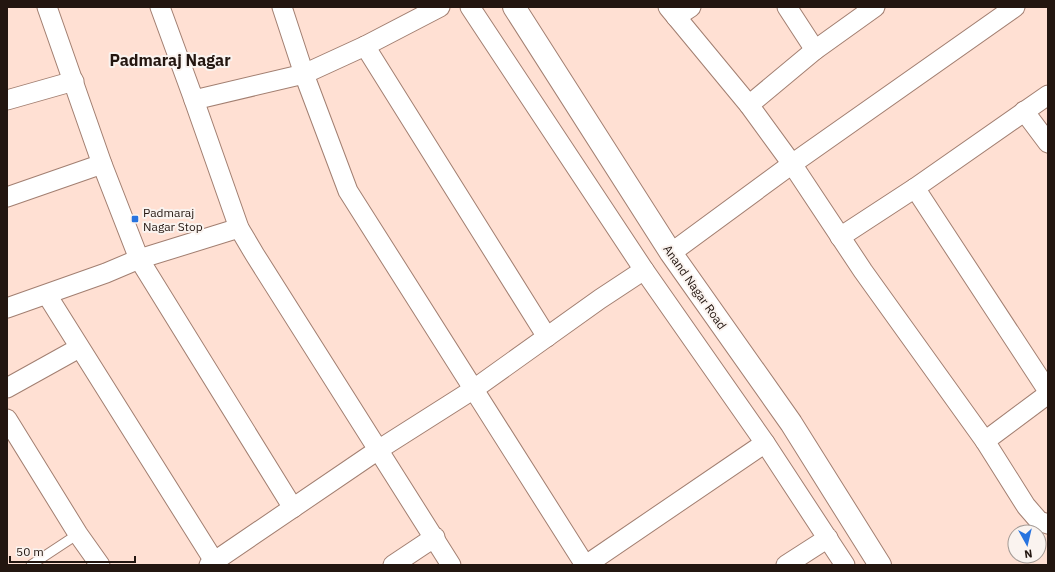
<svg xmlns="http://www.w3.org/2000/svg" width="1055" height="572" font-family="'IBM Plex Sans',sans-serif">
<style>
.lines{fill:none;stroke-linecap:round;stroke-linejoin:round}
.lane-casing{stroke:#a27f71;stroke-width:11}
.street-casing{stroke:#a27f71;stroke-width:21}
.secondary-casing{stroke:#a27f71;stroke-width:24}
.lane{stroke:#fff;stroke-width:9}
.street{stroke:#fff;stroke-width:19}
.secondary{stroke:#fff;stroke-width:22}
.poi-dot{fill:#2773df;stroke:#faf3ef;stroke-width:1.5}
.labels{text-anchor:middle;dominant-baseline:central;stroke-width:4;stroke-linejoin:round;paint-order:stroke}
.poi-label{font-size:12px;fill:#231610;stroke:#faf3ef;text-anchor:start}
.street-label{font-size:12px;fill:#231610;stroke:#faf3ef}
.district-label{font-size:16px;font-weight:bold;fill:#231610;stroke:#faf3ef}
</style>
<rect width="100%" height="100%" fill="#ffe0d3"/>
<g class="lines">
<defs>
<path id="lane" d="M31,565l47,-31"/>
<g id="street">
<path d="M47,7l55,157 37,95 154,249"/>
<path d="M160,7l34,93 110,-26 61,-28 75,-39"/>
<path d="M282,7l22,67 44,117 237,374"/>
<path d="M470,7l174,263 121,173 80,122"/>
<path d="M668,7l81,98 43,59 71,107 122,170 41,65 13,15 9,3"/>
<path d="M787,7l28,43"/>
<path d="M676,17l15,-10"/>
<path d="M365,46l182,291"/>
<path d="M7,100l67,-19"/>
<path d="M194,100l45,128 16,27 196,310"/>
<path d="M749,105l66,-55 60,-43"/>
<path d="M1024,111l24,32"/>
<path d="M915,188l133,203"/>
<path d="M7,197l95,-33"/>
<path d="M840,237l75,-49 133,-93"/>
<path d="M671,253l121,-89 223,-157"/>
<path d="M47,295l167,266"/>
<path d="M7,308l99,-35 33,-14 100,-31"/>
<path d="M7,388l72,-40"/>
<path d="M7,419l71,115 22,31"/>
<path d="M985,441l63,-47"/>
<path d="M209,565l169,-115 96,-61 126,-90 44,-29"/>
<path d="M393,565l42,-28"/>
<path d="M586,565l179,-122"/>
<path d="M786,565l42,-27"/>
</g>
<path id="secondary" d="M514,7l157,246 120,170 89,142"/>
</defs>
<use href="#lane" class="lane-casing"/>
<use href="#street" class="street-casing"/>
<use href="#secondary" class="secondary-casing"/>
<use href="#lane" class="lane"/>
<use href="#street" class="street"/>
<use href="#secondary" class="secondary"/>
</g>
<rect class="poi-dot" x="131" y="215" width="8" height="8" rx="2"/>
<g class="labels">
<g class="poi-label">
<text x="143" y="212">Padmaraj<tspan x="143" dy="14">Nagar Stop</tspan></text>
</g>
<g class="street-label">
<text transform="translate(695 287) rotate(55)">Anand Nagar Road</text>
</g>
<g class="district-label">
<text x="170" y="60">Padmaraj Nagar</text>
</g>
</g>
<rect width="1055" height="572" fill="none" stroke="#231610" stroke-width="16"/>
<g transform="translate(1027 544) rotate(172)"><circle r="19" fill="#faf3ef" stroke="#a49b96"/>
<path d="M0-3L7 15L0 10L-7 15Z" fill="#2773df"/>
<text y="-6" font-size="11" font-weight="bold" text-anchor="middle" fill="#231610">N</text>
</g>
<path d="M10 556v6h125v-6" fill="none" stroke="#231610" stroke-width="2"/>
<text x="16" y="556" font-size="12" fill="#231610" stroke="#faf3ef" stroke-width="3" paint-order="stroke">50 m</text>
</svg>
